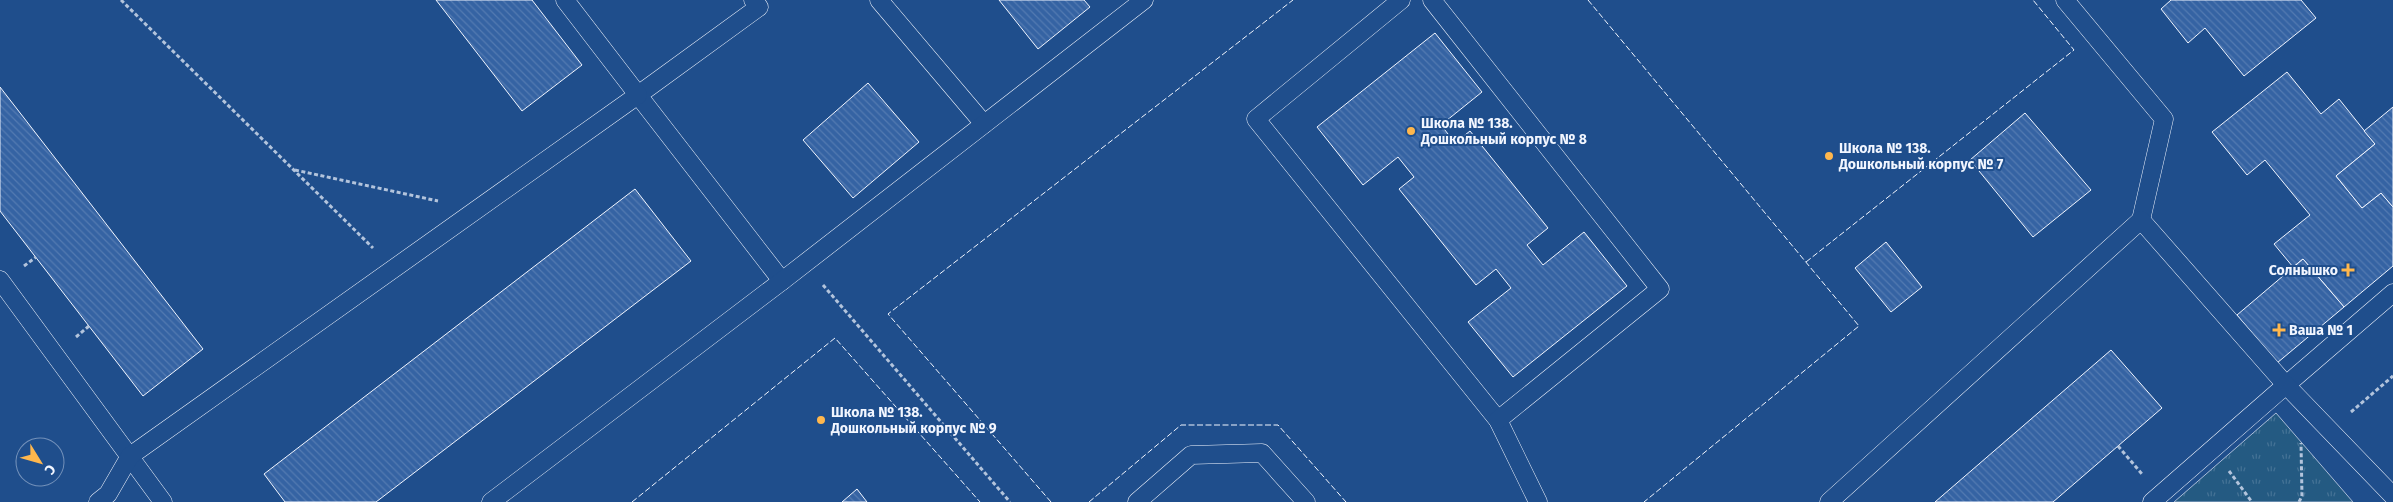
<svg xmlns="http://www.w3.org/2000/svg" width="2393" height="502" font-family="'Fira Sans',sans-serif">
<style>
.park{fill:url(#park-tufts);stroke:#a8bbd7}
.building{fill:url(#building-back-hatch);stroke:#f2f6ff}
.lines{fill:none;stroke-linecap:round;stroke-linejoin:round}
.lane-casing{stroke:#f2f6ff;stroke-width:19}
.path{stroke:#b3c4dc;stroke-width:3;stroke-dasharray:4 2.5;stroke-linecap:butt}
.lane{stroke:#1f4e8c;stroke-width:18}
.fence{stroke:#f2f6ff;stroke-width:1;stroke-dasharray:6 2.5;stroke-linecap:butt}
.poi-dot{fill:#ffb74d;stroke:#1f4e8c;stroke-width:2}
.labels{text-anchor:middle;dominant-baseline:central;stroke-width:4;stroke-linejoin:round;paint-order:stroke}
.poi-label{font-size:14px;font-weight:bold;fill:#f2f6ff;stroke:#1f4e8c;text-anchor:start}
</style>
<defs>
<pattern id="park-tufts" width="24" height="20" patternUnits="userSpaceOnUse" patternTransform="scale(1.25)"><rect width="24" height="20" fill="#245a82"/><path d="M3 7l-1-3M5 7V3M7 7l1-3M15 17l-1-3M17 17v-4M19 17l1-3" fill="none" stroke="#447295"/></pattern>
<pattern id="building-back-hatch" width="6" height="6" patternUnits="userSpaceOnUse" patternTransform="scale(1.25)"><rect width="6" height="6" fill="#3563a3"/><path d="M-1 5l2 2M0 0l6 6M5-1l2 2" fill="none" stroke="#537ab1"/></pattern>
</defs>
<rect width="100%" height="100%" fill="#1f4e8c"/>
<path class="park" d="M2276,413l77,89h-179z"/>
<g class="building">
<path d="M436,0h96l50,65 -60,46z"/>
<path d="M999,0h85l6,7 -52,42z"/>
<path d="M2171,0h130l15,18 -72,58 -39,-48 -17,15 -27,-34z"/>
<path d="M1435,33l47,59 -41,33 14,18 15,-12 78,97 -21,17 16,20 41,-33 43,54 -114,91 -45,-55 43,-34 -15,-19 -20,16 -77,-96 15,-12 -16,-20 -35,28 -46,-58z"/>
<path d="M2287,72l34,42 18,-15 36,45 -39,32 26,32 19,-15 12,14v59l-49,41 -41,-48 -10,8 -19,-23 36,-29 -45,-55 -18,15 -35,-43z"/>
<path d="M868,83l51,59 -66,56 -50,-58z"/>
<path d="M0,87l203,262 -60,47 -143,-185z"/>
<path d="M2393,107v100l-12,-14 -19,15 -26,-32 39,-32 -11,-13z"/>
<path d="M2025,113l66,77 -58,47 -63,-77z"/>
<path d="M635,189l56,72 -315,241h-91l-21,-28z"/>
<path d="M1886,242l36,45 -31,25 -36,-44z"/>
<path d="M2303,259l41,48 -67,56 -40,-48z"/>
<path d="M2111,350l51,58 -44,38 -65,56h-118z"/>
<path d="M857,489l10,13h-25z"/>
</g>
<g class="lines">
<defs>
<g id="lane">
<path d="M753,0l6,7 -121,88 144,186"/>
<path d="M879,0l105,124"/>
<path d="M1401,0l-145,119 242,301 40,82"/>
<path d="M1432,0l228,289 -162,131"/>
<path d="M2065,0l99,119 -23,101"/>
<path d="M0,280l163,222"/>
<path d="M98,502l10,-8 22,-38 508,-361 -73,-95"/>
<path d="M491,502l291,-221 362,-281"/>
<path d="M1137,502l54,-47 71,-2 44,49"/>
<path d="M1829,502l312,-282 145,165 107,-92"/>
<path d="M2152,502l134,-117 107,111"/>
</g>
</defs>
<use href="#lane" class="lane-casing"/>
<g class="path">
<path d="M121,0l252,248"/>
<path d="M295,170l143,31"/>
<path d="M24,266l12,-9"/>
<path d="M823,285l187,217"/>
<path d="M76,337l13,-11"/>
<path d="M2351,412l42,-36"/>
<path d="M2118,446l24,28"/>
<path d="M2229,471l23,31"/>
<path d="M2299,502l3,-6 -1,-53"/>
</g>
<use href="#lane" class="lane"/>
<g class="fence">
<path d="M1588,0l271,326 -215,176"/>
<path d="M1806,262l268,-212 -41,-50"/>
<path d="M632,502l203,-164 145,164"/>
<path d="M1051,502l-163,-188 405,-314"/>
<path d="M1089,502l92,-77h97l68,77"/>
</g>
</g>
<g class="poi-dot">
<circle cx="1411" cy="131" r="5"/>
<circle cx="1829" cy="156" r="5"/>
<path d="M2345.5 262.5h5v5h5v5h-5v5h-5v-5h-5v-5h5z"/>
<path d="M2276.5 322.5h5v5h5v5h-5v5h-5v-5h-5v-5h5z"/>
<circle cx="821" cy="420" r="5"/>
</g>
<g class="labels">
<g class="poi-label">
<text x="1421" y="123">Школа № 138.<tspan x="1421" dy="16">Дошкольный корпус № 8</tspan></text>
<text x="1839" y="148">Школа № 138.<tspan x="1839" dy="16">Дошкольный корпус № 7</tspan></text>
<text x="2338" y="270" text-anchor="end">Солнышко</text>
<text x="2289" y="330">Ваша № 1</text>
<text x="831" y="412">Школа № 138.<tspan x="831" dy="16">Дошкольный корпус № 9</tspan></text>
</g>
</g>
<g transform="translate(40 462) rotate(127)"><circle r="24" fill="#1f4e8c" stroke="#7391ba"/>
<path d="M0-4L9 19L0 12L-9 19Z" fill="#ffb74d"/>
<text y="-8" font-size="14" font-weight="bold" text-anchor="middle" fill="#f2f6ff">С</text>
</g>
</svg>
